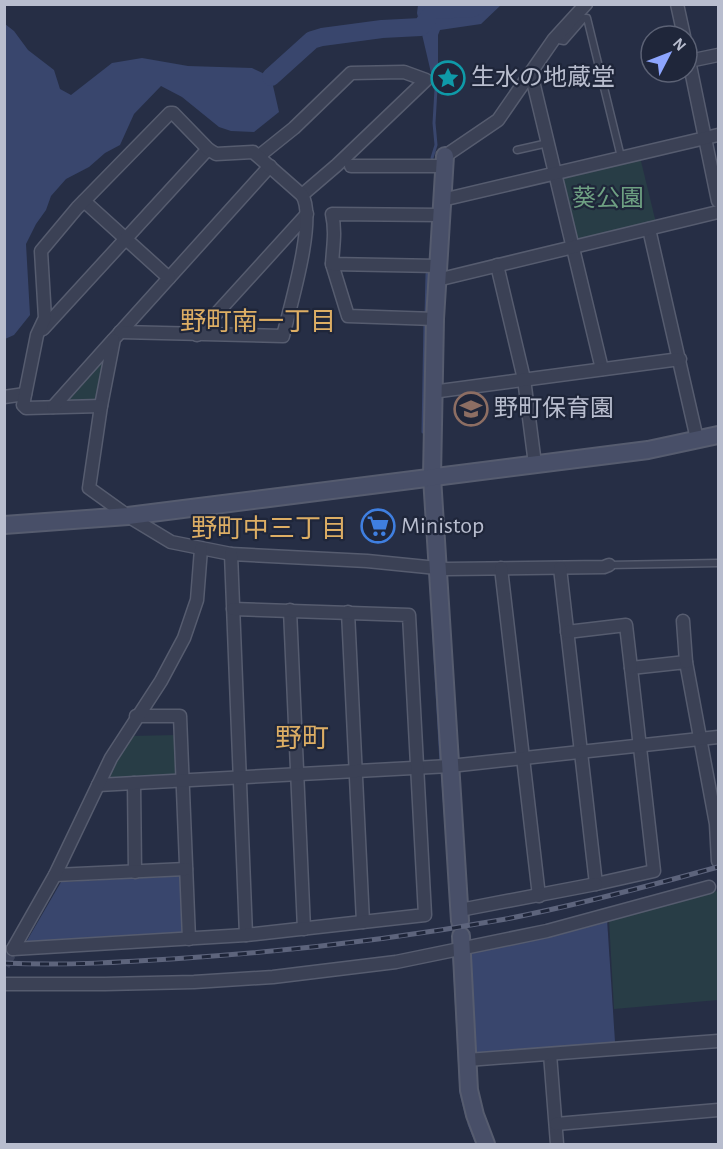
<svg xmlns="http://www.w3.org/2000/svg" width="723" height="1149" font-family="'Alegreya Sans','Noto Sans JP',sans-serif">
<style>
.park{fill:#283d46}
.water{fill:#39466d}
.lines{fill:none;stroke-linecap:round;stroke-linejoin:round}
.stream{stroke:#39466d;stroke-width:3}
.river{stroke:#39466d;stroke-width:18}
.street-tunnel{stroke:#3c435a;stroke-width:12;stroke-dasharray:12 6;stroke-linecap:butt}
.lane-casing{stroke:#565c6f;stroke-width:9}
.street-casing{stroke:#565c6f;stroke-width:15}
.secondary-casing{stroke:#565c6f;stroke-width:20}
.lane{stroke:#3b4155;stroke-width:6}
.street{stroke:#3b4155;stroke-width:12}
.secondary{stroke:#484f68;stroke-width:16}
.rail-casing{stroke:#5d647c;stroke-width:5}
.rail{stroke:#1f263a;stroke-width:3;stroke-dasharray:9;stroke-linecap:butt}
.labels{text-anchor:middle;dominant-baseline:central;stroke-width:4.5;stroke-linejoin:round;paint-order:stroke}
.poi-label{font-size:24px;fill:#b8bdce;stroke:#1f263a;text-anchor:start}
.park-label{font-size:24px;fill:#6ea082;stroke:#1f263a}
.neighbourhood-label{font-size:26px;fill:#ddae64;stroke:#1f263a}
.quarter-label{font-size:27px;fill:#ddae64;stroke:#1f263a}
</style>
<rect width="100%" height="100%" fill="#262e45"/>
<g class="park">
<path d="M640,157l16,66 -76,19 -5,-4 -14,-59 4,-4z"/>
<path d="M108,351l-9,48 -5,3 -30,2 -1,-4z"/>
<path d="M176,735l3,38 -4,2 -63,4 -6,-4 24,-39z"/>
<path d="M715,890l2,2 1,108 -104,9 -5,-89z"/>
</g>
<g class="water">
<path d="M418,5v-1l83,1 -20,19 -41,6 -2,5v42h-6l-15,-64z"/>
<path d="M5,24l9,7 14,19 26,20 6,19 11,6 41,-32 30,-5 46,8 64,2 19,9 8,35 -25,20 -23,-1 -12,-4 -37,-30 -21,-11 -27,28 -14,31 -15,8 -16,14 -23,12 -15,17 -5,14 -10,14 -10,20 4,71 -16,20 -9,4z"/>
<path d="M180,876l3,56 -158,12 36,-62z"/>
<path d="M607,919l8,123 -138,12 -3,-3 -5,-99z"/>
</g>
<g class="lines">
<g class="stream">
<path d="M432,158l4,-13 -2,-22 2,-34"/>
<path d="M426,315l1,-41"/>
<path d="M423,432l2,-111"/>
<path d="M430,569l11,194"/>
<path d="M442,770l5,68"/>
<path d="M454,958l7,135 6,24"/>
<path d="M469,1124l8,20"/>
</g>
<path class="river" d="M271,77l41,-37 10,-3 60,-8 39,-2 14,-17 38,-2 4,-4"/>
<path class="street-tunnel" d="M4,965l9,-16"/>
<defs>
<g id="lane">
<path d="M554,39l10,2 20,-23h3l34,139"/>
<path d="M517,150l31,-7"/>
<path d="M609,565l109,-2"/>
</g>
<g id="street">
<path d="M677,4l7,32"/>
<path d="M687,51l31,150"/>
<path d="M689,61l29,-6"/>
<path d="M531,73l71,296"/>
<path d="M259,156l35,-28 57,-55 53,-1 22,8 -89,85 -35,30"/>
<path d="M445,156l53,-36 56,-81 32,-35"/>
<path d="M270,166l-156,173 -13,67 -12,82 39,28 43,26 60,12 136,7 80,8 157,-2 5,-2"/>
<path d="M351,166h93"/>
<path d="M442,200l276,-65"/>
<path d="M84,201l85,77"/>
<path d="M649,229l48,210"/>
<path d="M332,264l16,52 87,3"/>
<path d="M497,265l27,114 11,85"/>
<path d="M438,266l-106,-2c1,-18 4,-32 0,-50l109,1"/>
<path d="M437,280l281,-68"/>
<path d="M43,329l165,-180"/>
<path d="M197,335l110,-121"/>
<path d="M432,392l248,-33"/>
<path d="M4,397l21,-3"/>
<path d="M101,406l-75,2 -3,-3 14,-70 8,-17 -4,-67 36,-43 93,-95h3l35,36 8,5 37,-2 49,43c15,23 -12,112 -19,141l-163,-4"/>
<path d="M53,407l60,-67"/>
<path d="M231,554l15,381"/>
<path d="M501,568l38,328"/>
<path d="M560,568l36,316 58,-13 -23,-203 55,-6 30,162 2,37"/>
<path d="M290,610l14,319"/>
<path d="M348,612l15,310"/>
<path d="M683,621l3,41"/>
<path d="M567,632l59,-7 5,43"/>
<path d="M136,716h44l9,223"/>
<path d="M134,783l1,89"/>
<path d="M98,785l352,-19 268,-29"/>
<path d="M55,875l131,-6"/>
<path d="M460,910l136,-26"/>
<path d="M13,949l233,-14 179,-20 -16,-300 -176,-6"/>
<path d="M13,949l42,-74 56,-117 50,-77 23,-43 13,-38 4,-51"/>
<path d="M4,984h101l89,-2 79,-5 123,-15 151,-31 162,-44"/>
<path d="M550,1054l7,90"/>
<path d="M467,1060l251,-19"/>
<path d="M556,1124l162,-14"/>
</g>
<g id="secondary">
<path d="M445,156l-10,163 -3,158 28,444"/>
<path d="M4,525l124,-9 520,-66 70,-15"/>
<path d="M461,936l8,154 6,25 11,29"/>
</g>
</defs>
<use href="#lane" class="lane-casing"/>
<use href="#street" class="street-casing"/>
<use href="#secondary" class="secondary-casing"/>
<use href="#lane" class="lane"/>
<use href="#street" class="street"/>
<use href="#secondary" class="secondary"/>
<defs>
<path id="rail" d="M4,963c61,3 122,-1 182,-5 108,-7 215,-20 320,-39 72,-14 143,-33 212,-52"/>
</defs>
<use href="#rail" class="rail-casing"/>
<use href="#rail" class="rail"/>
</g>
<defs>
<symbol id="sight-ring" viewBox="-11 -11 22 22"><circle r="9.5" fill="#1f263a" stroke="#0f9aa8" stroke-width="1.5"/><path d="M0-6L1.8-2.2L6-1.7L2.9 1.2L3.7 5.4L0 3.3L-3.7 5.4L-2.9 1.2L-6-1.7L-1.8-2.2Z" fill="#0f9aa8"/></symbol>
<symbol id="school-ring" viewBox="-11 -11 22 22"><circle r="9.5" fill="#1f263a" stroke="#8d6e63" stroke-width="1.5"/><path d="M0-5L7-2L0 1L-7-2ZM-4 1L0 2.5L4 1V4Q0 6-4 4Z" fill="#8d6e63"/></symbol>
<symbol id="supermarket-ring" viewBox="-11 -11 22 22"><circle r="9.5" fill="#1f263a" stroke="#3f7fe0" stroke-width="1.5"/><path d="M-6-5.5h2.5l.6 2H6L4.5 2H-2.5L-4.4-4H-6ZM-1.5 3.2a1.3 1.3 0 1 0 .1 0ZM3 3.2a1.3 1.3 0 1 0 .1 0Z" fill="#3f7fe0"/></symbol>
</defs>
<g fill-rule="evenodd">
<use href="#sight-ring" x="429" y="59" width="38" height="38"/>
<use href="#school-ring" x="452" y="390" width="38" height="38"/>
<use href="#supermarket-ring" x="359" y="507" width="38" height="38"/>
</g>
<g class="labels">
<g class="poi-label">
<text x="471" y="78">生水の地蔵堂</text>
<text x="494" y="409">野町保育園</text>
<text x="401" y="526">Ministop</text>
</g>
<g class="park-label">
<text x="608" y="199">葵公園</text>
</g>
<g class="neighbourhood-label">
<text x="258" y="322">野町南一丁目</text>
<text x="269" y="529">野町中三丁目</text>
</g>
<g class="quarter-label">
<text x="302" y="738">野町</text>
</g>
</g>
<rect width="723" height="1149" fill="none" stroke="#b8bdce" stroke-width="12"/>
<g transform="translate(669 54) rotate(48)"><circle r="28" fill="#1f263a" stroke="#5c6275" stroke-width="1.5"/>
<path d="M0-4.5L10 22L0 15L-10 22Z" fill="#8da5fe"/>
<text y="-9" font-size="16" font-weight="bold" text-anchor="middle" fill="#b8bdce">N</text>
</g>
</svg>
